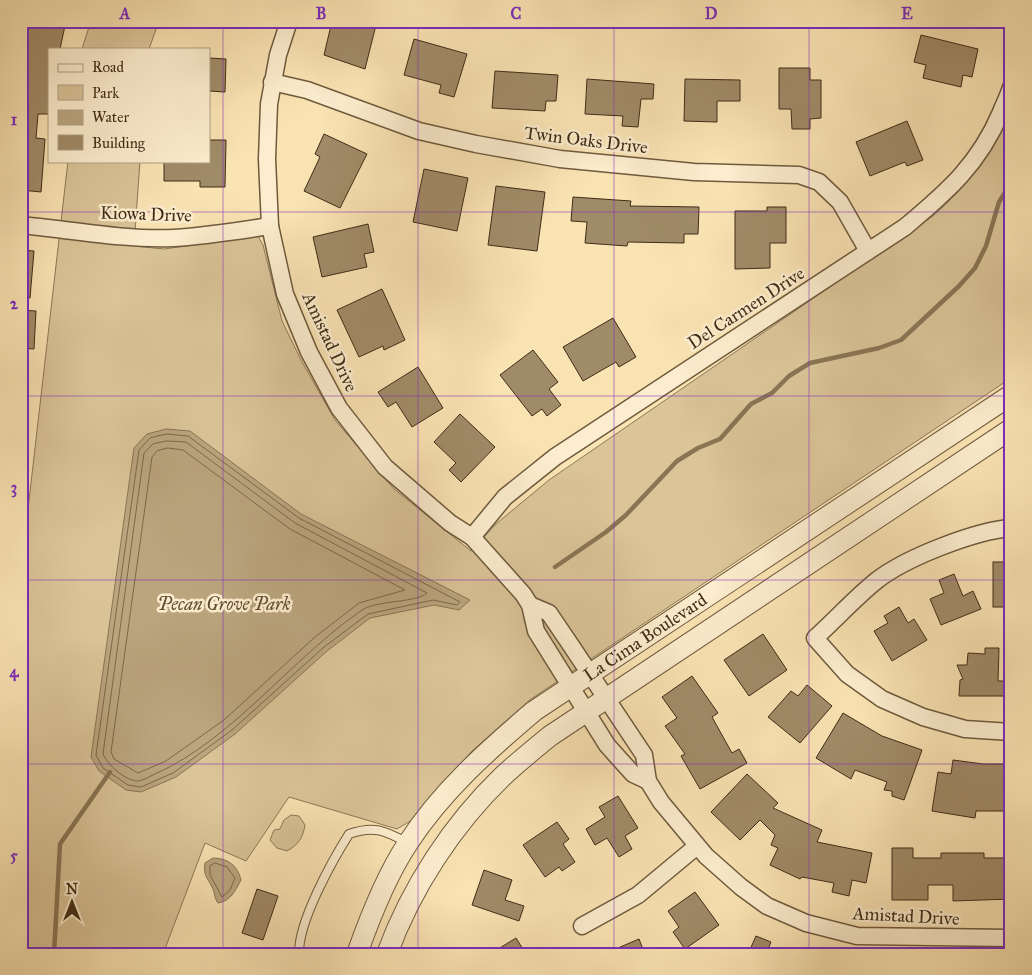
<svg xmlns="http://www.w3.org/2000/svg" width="1032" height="975" font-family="'IM FELL Great Primer',serif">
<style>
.green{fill:#dac498;stroke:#8c7857}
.water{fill:#baa57e;stroke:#897554}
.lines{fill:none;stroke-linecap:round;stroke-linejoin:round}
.shore{stroke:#7c684a;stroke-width:1}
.stream{stroke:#897554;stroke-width:4.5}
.building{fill:#a08b68;stroke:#3f2c16}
.service-casing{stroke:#6e5a3d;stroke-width:10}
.minor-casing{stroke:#6e5a3d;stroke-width:19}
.tertiary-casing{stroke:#6e5a3d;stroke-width:22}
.service{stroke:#fcedce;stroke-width:8}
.minor{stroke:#fcedce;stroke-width:16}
.tertiary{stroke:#fcedce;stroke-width:20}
.grid{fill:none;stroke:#7b2cbf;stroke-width:1;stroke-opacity:0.55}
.labels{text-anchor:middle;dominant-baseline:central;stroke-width:5;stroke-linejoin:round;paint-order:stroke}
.street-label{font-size:18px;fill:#3f2c16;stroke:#fcedce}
.park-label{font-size:18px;font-style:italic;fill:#5e4a30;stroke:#fcedce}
.neatline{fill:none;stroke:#7b2cbf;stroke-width:2}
.grid-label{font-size:16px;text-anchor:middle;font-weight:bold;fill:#7b2cbf}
</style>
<rect width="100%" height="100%" fill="#fae3b3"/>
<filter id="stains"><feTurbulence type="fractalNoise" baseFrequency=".004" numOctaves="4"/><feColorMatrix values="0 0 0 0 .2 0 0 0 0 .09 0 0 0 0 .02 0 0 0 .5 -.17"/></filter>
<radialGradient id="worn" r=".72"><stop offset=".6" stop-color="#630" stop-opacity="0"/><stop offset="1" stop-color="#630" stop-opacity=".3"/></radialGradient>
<g class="green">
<path d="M91,21h68l-10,28h-67z"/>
<path d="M1011,111v267l-480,321 -59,52 -58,68 -17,10 -108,-32 -43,64 -41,-18 -42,111h-142v-384l47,-409h72l-6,85 30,3 94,-13 5,9 19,76 20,41 33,58 59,69 77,62 26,-28 52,-43 384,-264c34,-30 60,-64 78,-105z"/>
<path d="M291,815l8,1 6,9c-2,13 -7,20 -18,26l-10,-3 -7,-8 4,-10 6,-1 4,-9z"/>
</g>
<g class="water">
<path d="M166,429l24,2 111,83 169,86 -11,10 -25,-5 -64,13 -43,33 -92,83 -59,43 -35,15 -15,-2 -27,-19 -8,-14 43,-309 13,-14z"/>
<path d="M213,858c15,0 25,8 28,22 -6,11 -10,21 -23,23 -4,-5 -3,-11 -6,-16 -5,-10 -9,-12 -7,-24z"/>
</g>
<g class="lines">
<g class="shore">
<path d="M167,434l21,2 111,82 161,84 -3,3 -24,-5 -65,14 -44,33 -92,83 -59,43 -32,14 -13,-2 -25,-17 -7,-13 43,-305 11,-12z"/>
<path d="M167,441l19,1 109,81 132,70c-11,10 -50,7 -65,17 -70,48 -130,130 -207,164 -5,2 -12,7 -18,7 -13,-1 -29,-16 -34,-27l41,-301 9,-9z"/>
<path d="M168,448l15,2 107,79 115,61 -46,13 -44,34 -91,83 -58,41 -28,12 -24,-14 -3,-7 41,-295 5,-6z"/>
<path d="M215,863l12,4 8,11 -5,12 -8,7 -12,-22v-9z"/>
</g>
<g class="stream">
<path d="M555,567l51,-35 20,-17 51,-54 21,-13 22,-9 31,-35 21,-11 17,-17 21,-13 69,-15 22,-8 58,-54 16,-18 11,-22 13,-44 12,-19"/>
<path d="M54,954l6,-110 50,-72"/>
</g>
</g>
<g class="building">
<path d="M35,21h31l-6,28h-11v65h-11l-2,24 9,1 -4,53 -20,-2v-167l13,3z"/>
<path d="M332,21h45l-12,48 -41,-14z"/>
<path d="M921,35l57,14 -6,28 -9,-2 -2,12 -38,-9 3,-13 -12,-3z"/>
<path d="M414,39l53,15 -13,43 -15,-4 2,-8 -37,-10z"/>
<path d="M209,58l17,1 -1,33 -16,-1z"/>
<path d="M779,68h31v12h11v38l-11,1v10h-18l-1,-20h-12z"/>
<path d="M495,71l63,4 -2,26h-10l-1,10 -53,-3z"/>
<path d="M587,79l67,5 -1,15h-12l-3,28 -16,-1 1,-10 -38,-2z"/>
<path d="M685,79l55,1v21h-23v21l-33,-1z"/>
<path d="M907,121l16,39 -16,6 -2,-4 -35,14 -14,-34z"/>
<path d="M324,134l43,20 -27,54 -36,-17 16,-34 -5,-3z"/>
<path d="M209,140h17l-1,47h-25v-6h-36v-20h45z"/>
<path d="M424,169l44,9 -11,53 -44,-9z"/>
<path d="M496,186l49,6 -8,59 -49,-6z"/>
<path d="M573,197l58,4 -1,5 69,1 -1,27h-14v9l-56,-1 -1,4 -42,-3 2,-21 -16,-1z"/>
<path d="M767,207h19v36h-16v25l-35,1v-58h32z"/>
<path d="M368,224l6,28 -10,2 3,13 -45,10 -9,-40z"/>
<path d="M21,250l13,1 -4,47h-9z"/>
<path d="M382,289l23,51 -21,10 -1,-4 -24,11 -22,-47z"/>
<path d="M21,310l15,1 -2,38 -13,-1z"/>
<path d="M613,318l23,39 -17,10 -3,-5 -33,19 -20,-34z"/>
<path d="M533,350l25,32 -9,7 12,16 -14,11 -5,-7 -10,7 -32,-41z"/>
<path d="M418,367l25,41 -31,19 -16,-25 -8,5 -10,-15z"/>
<path d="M460,414l35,33 -34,35 -12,-12 7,-7 -22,-21z"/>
<rect x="993" y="562" width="18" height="45"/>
<path d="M954,574l9,22 10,-5 8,18 -40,16 -11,-26 14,-6 -5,-13z"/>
<path d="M899,607l9,16 6,-4 13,21 -35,21 -18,-30 14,-8 -4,-7z"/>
<path d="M763,634l24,36 -38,26 -25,-36z"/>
<path d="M985,648h14l-1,33h7v15h-46l1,-16 3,-1 -6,-14h10l1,-12 17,1z"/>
<path d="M692,676l26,37 -6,4 20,36 7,-4 8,14 -47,26 -19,-33 4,-2 -20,-28 12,-8 -15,-21z"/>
<path d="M807,685l25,21 -32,37 -32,-26 23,-26 7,5z"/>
<path d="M843,713l39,23 40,14 -18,50 -12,-4v-5l-8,-1 3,-8 -32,-12 -4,9 -35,-21z"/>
<path d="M953,760l30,4h28v47h-35l-1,7 -43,-7 6,-39 13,2z"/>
<path d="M747,774l31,29 -5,5 49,22 -5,12 55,11 -6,30 -14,-3 -3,16 -17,-4 2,-9 -32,-6 -2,2 -30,-14 8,-17 -7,-3 4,-10 -15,-15 -20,20 -29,-28z"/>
<path d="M618,796l20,32 -13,8 7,13 -13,8 -12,-19 -12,7 -9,-16 19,-12 -6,-10z"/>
<path d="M557,822l12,17 -6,5 12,18 -13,9 -3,-4 -14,10 -22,-32z"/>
<path d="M892,848h21v10h28v-5h43v5h27v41l-58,2v-16h-25v15h-36z"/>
<path d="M484,870l28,10 -7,20 19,6 -5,15 -47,-16z"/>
<path d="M257,889l21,7 -15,44 -21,-7z"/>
<path d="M695,892l24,33 -34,24 -12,-17 6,-5 -11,-16z"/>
<path d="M756,936l15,6 -5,12h-18z"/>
<path d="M516,938l10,16h-36z"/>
<path d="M639,939l6,15h-41z"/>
</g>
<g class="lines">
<defs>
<path id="service" d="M299,954c-1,-32 33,-93 50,-120 26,-9 36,-3 59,9"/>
<g id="minor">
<path d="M289,21l-11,34 -9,49 -2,55 3,67 15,68 24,58 30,56 46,59 65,56 22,14 51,57 7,11 6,26 71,114 26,29 15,7"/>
<path d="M272,82l35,8 112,41 57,13 84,15 134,13 105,3 20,7 21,20 28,49"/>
<path d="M21,225c51,5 103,15 153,13 33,-2 64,-7 96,-12"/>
<path d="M1011,528c-37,3 -106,30 -135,53 -21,17 -40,38 -61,57l32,36 35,25 41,18 42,12 46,3"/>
<path d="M472,537l33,-40 50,-40 350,-230c43,-36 74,-63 96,-115 3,-8 8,-17 10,-25"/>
<path d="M530,605l19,8 21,31 74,111 4,26 13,21 45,54 35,31 26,19 39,17 51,13 154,2"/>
<path d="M582,926l56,-31 59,-49"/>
</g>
<g id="tertiary">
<path id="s1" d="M357,954c13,-37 29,-78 51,-111 33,-51 80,-93 126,-132l477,-316"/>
<path d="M387,954c24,-66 66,-130 116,-178 15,-14 31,-27 47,-40l461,-307"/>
</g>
</defs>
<use href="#service" class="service-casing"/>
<use href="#minor" class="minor-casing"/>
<use href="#tertiary" class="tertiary-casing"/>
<use href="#service" class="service"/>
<use href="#minor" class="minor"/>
<use href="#tertiary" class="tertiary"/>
</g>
<path class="grid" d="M223,21v933M418,21v933M614,21v933M809,21v933M21,212h990M21,396h990M21,580h990M21,764h990"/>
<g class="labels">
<g class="street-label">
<text transform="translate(586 140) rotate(7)">Twin Oaks Drive</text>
<text transform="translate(146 214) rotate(2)">Kiowa Drive</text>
<text transform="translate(746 308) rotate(-33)">Del Carmen Drive</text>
<text transform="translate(330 342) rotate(65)">Amistad Drive</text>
<text stroke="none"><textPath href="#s1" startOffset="439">La Cima Boulevard</textPath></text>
<text transform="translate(906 916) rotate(3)">Amistad Drive</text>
</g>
<g class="park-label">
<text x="224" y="604">Pecan Grove Park</text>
</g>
</g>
<rect width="1032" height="975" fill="none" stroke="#fae3b3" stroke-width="55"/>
<rect x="48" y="48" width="162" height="115" fill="#fcedce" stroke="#b0a084"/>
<rect x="58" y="64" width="25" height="8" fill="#fcedce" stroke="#b0a084"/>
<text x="92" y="72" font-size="15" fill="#3f2c16">Road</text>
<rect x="58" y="85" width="25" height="15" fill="#dac498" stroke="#b0a084"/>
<text x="92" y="98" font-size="15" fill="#3f2c16">Park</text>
<rect x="58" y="110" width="25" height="15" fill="#baa57e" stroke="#b0a084"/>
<text x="92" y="122" font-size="15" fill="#3f2c16">Water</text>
<rect x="58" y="135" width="25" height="15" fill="#a08b68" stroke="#b0a084"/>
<text x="92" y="148" font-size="15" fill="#3f2c16">Building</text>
<g transform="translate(72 902)" stroke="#fcedce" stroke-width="4" paint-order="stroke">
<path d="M0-4L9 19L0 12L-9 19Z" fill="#3f2c16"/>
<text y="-8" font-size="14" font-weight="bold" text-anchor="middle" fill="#3f2c16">N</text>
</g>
<rect x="28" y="28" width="976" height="920" class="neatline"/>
<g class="grid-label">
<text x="125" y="19">A</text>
<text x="321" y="19">B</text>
<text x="516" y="19">C</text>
<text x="711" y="19">D</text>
<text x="907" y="19">E</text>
<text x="14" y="125">1</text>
<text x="14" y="309">2</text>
<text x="14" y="493">3</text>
<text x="14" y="677">4</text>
<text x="14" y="861">5</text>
</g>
<rect width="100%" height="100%" filter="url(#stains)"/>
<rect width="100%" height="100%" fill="url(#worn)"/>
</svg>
